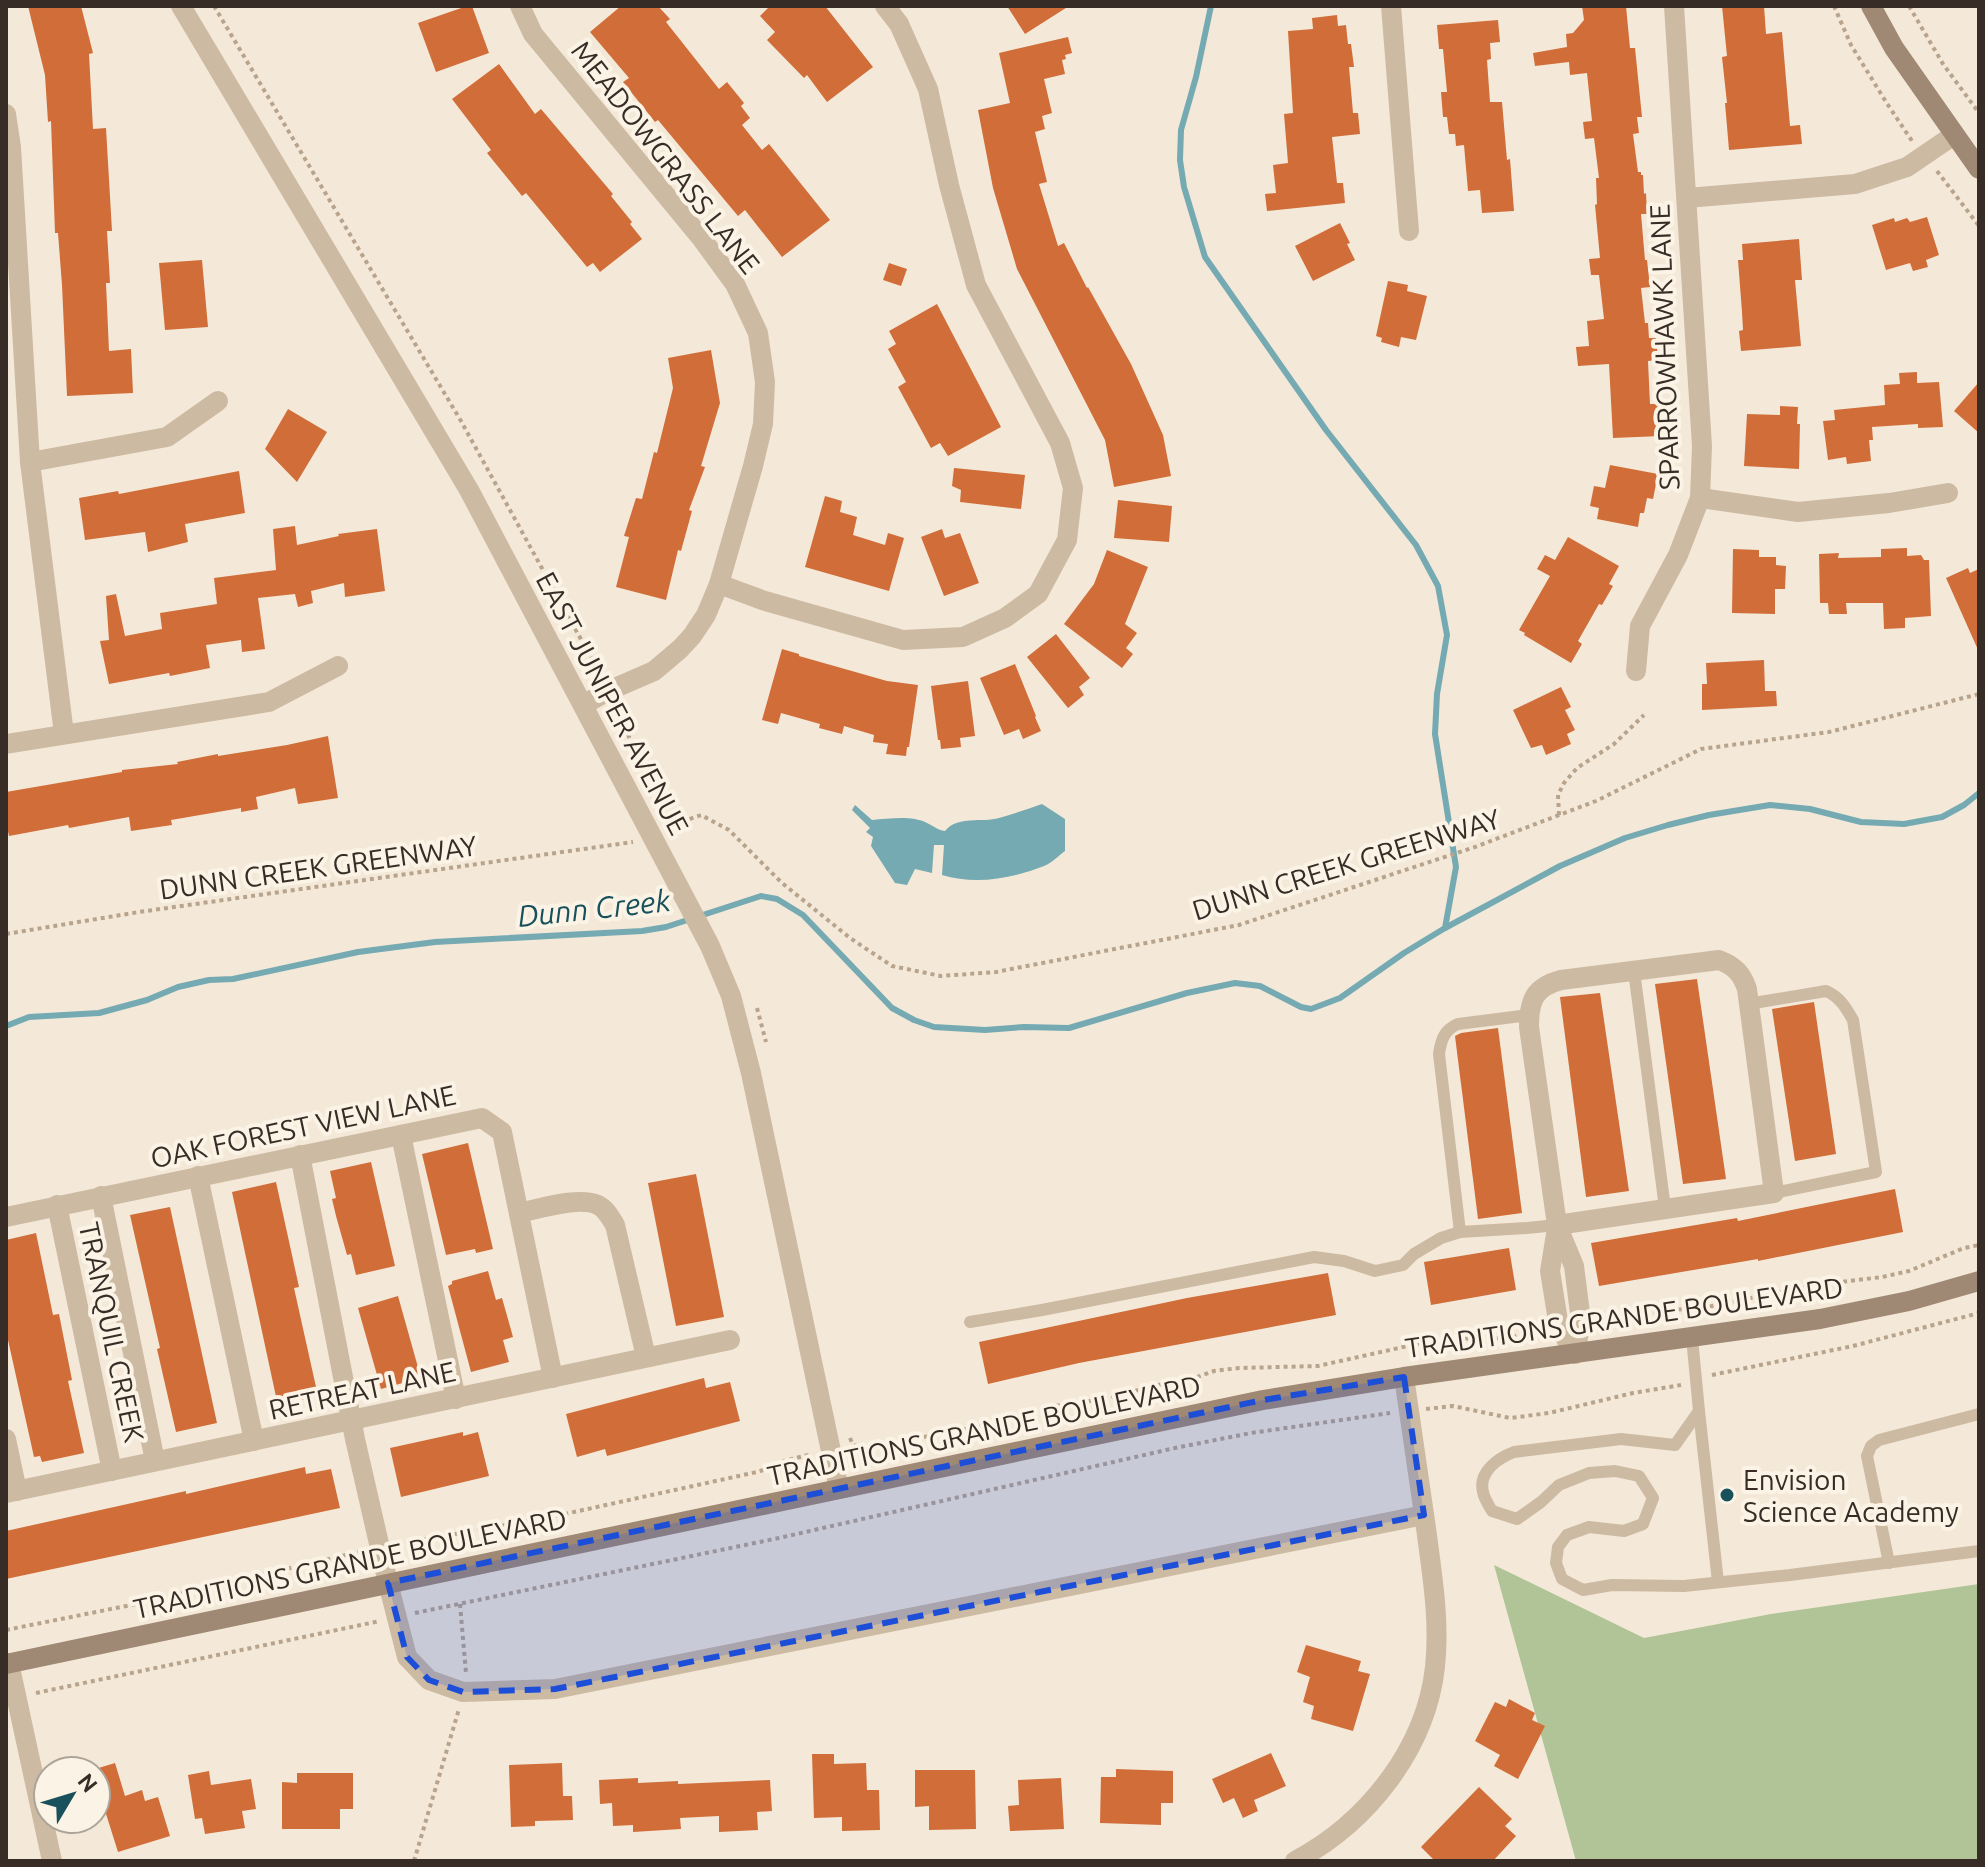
<svg xmlns="http://www.w3.org/2000/svg" width="1985" height="1867" font-family="Ubuntu,sans-serif">
<style>
.green{fill:#b0c497}
.water{fill:#75aab3}
.lines{fill:none;stroke-linecap:round;stroke-linejoin:round}
.stream{stroke:#75aab3;stroke-width:6}
.building{fill:#d16d39}
.path{stroke:#b8a48d;stroke-width:4;stroke-dasharray:4 4;stroke-linecap:butt}
.service{stroke:#cdbaa3;stroke-width:12}
.minor{stroke:#cdbaa3;stroke-width:20}
.tertiary{stroke:#cdbaa3;stroke-width:20}
.secondary{stroke:#a08974;stroke-width:20}
.marked{fill:#1d4ed8;fill-opacity:0.2;stroke:#1d4ed8;stroke-width:6;stroke-dasharray:16 10;stroke-linejoin:round}
.poi-dot{fill:#18515c;stroke:#fbf3e5;stroke-width:3}
.labels{text-anchor:middle;dominant-baseline:central;stroke-width:8;stroke-linejoin:round;paint-order:stroke}
.street-label{font-size:28px;fill:#372d26;stroke:#fbf3e5}
.poi-label{font-size:28px;fill:#372d26;stroke:#fbf3e5;text-anchor:start}
.water-label{font-size:30px;font-style:italic;fill:#18515c;stroke:#fbf3e5}
</style>
<rect width="100%" height="100%" fill="#f4e9d8"/>
<path class="green" d="M1494,1565l150,73 127,-24 208,-30v277h-403z"/>
<path class="water" d="M1042,804l23,15v32c-7,5 -13,12 -21,15 -33,13 -69,19 -102,9l2,-30h-10l-2,28 -17,-4 -8,16 -12,-2 -24,-37 2,-9 -7,-5 4,-4 -18,-18 3,-5 17,15c17,-1 39,-5 55,3 7,3 10,7 18,8 13,-16 37,-8 54,-13 14,-4 29,-9 43,-14z"/>
<g class="lines">
<g class="stream">
<path d="M1211,6l-15,71 -15,53 -1,30 4,27 21,70 121,173 90,115 22,41 9,49 -10,59 -2,40 21,133 -11,61"/>
<path d="M6,1026l23,-9 70,-4 48,-13 31,-13 31,-7 24,-1 125,-27 77,-10 207,-11 24,-4 95,-31 16,3 26,16 89,93 22,12 20,7 51,3 39,-3 45,1 118,-35 48,-10 25,3 41,21 10,2 29,-11 64,-45 41,-25 115,-62 65,-28 43,-13 41,-10 61,-10 40,4 51,13 43,2 38,-7 22,-12 15,-12"/>
</g>
</g>
<g class="building">
<path d="M28,6h53l12,47 -4,1 4,75 13,-1 6,103h-5l3,52h-4l3,68 22,-2 2,44 -66,3 -5,-111 -4,-52h-3l-4,-112 -3,1 -3,-47z"/>
<path d="M467,6h5l17,47 -53,19 -18,-49z"/>
<path d="M621,6h37l12,13 -4,3 53,67 8,-7 17,21 -3,3 9,12 -8,7 20,25 7,-6 61,76 -48,37 -37,-47 -7,6 -80,-96 -3,2 -32,-40 6,-4 -39,-46z"/>
<path d="M770,6h55l48,61 -46,35 -20,-27 -3,3 -37,-38 8,-8 -15,-16z"/>
<path d="M1007,6h62l-44,28z"/>
<path d="M1582,6h44l4,42h5l7,69h-5l2,16 -6,1 5,38h3v3h2l1,19 2,-1 1,21h-6l4,46h2l3,27 -9,1 4,35h3l1,15h7l2,22 -10,1 2,43h10l1,32 -48,2 -4,-74 -31,2 -2,-19 13,-1 -2,-25 17,-2 -5,-44h-8l-2,-16 11,-1 -5,-53 2,-1 -1,-26h3l-5,-40 -9,1 -2,-17 9,-1 -5,-48 -17,2 -1,-13 -34,4 -2,-13 34,-6 -1,-13 7,-1 11,-13z"/>
<path d="M1722,6h42l2,28 16,-2 8,94 10,-1 2,19 -73,6 -4,-47h2l-5,-46 5,-1z"/>
<path d="M1337,15l1,11 8,-1 2,19h3l3,23h-5l4,46h5l2,21 -28,3 5,46h6l2,20 -78,8 -2,-17 11,-1 -3,-28 15,-2 -4,-49 9,-1 -5,-82 25,-2 -1,-11z"/>
<path d="M1498,20l2,22 -10,1 1,16 -4,1 3,42h12l5,58 3,-1 4,52 -32,2 -2,-23 -12,1 -4,-46 -8,1 -1,-12h-6l-2,-17h-4l-2,-25h6l-4,-43h-4l-2,-24z"/>
<path d="M1068,37l4,16 -7,2 1,4 -4,1 3,14 -21,5 8,34 -10,3 3,13 -10,3 12,50 -8,2 19,62 6,-3 23,45 1,-1 43,77 32,71 8,41 -57,11 -9,-47 -88,-171 -24,-81 -15,-78 32,-7 -11,-50z"/>
<path d="M499,64l36,50 6,-5 72,85 -2,2 21,26 -2,2 12,15 -42,33 -7,-9 -6,4 -61,-74 -4,3 -35,-43 4,-3 -39,-51z"/>
<path d="M1927,217l12,38 -13,5 2,7 -15,4 -3,-8 -24,7 -14,-45 22,-7 1,4 12,-4 3,4z"/>
<path d="M1340,223l10,20 -3,1 8,16 -42,21 -18,-35z"/>
<path d="M1799,239l3,41h-7l6,66 -60,5 -2,-20 4,-1 -1,-18 -4,-52h5l-1,-16z"/>
<path d="M202,260l6,67 -43,3 -6,-67z"/>
<path d="M889,263l18,6 -6,17 -18,-6z"/>
<path d="M1388,281l20,4 -1,6 20,5 -11,44 -15,-3 -2,10 -18,-5 1,-4 -6,-2z"/>
<path d="M937,304l64,123 -53,29 -8,-13 -9,5 -33,-61 8,-5 -18,-33 8,-5 -7,-13z"/>
<path d="M711,350l9,53 -19,63 4,1 -16,43 3,1 -11,40 -3,-1 -12,50 -50,-13 13,-50 -5,-1 12,-38 6,1 12,-47 3,1 16,-65 -5,-30z"/>
<path d="M1917,372v11l22,-1 4,45 -25,1v-4l-46,3 1,13h-4l2,21 -24,3 -1,-7 -18,3 -5,-39 12,-1 -1,-10 51,-5 -1,-20 16,-1 -1,-11z"/>
<path d="M1979,382v51l-25,-22z"/>
<path d="M1780,406l18,1 -1,17h3l-1,45 -55,-3 3,-52 33,1z"/>
<path d="M288,409l39,23 -30,50 -32,-33z"/>
<path d="M1610,465l48,9 -5,25 -6,-1 -3,15h-4l-2,14 -41,-8 2,-11 -9,-2 4,-20 11,2z"/>
<path d="M954,468l71,7 -4,34 -61,-7 1,-12 -9,-4z"/>
<path d="M239,471l6,42 -60,11 3,18 -40,10 -3,-20 -60,8 -6,-42 39,-7 1,3z"/>
<path d="M825,496l17,5 -2,11 17,5 -4,18 32,10 3,-12 16,5 -15,53 -84,-24z"/>
<path d="M1118,500l54,6 -3,36 -55,-4z"/>
<path d="M295,526l2,19 42,-9 -1,-2 39,-5 8,62 -40,6 -1,-14 -33,8 2,12 -15,4 -3,-13 -37,4 7,51 -23,3 -1,-12 -35,5 4,23 -40,8 -1,-3 -60,11 -9,-43 9,-1 -3,-44 10,-2 9,42 37,-7 -2,-16 57,-9 -3,-26 62,-8 -3,-41z"/>
<path d="M942,529l3,9 15,-5 19,50 -35,13 -23,-59z"/>
<path d="M1568,537l51,29 -10,18 4,2 -11,19 -3,-1 -21,37 4,3 -11,19 -47,-28 1,-2 -6,-3 31,-54 -13,-7 8,-14 10,5z"/>
<path d="M1907,548v8l14,-1 3,5h5l2,56 -26,2v10l-21,1 -1,-26h-37l1,11h-18l-1,-11h-8l-1,-49 20,-1 -1,5 43,-1v-8z"/>
<path d="M1733,549l26,1v7h17v8l10,1 -1,23h-10v25l-43,-1z"/>
<path d="M1107,550l41,17 -23,57 12,9 -11,15 7,6 -11,14 -58,-44 30,-40z"/>
<path d="M1968,568l2,5 9,-4v83l-33,-74z"/>
<path d="M1056,634l34,44 -11,9 5,8 -16,13 -41,-51z"/>
<path d="M782,649l17,5v2l88,25 31,4 -9,62h-2l-1,9 -20,-2 2,-10 -15,-2 1,-7 -30,-9 -2,8 -23,-6 1,-4 -39,-11 -3,11 -16,-4z"/>
<path d="M1764,660l1,31h11l1,15 -75,4v-26h5l-1,-21z"/>
<path d="M1015,664l21,52 -1,1 6,14 -18,8 -4,-10 -15,6 -24,-57z"/>
<path d="M968,681l7,55 -15,2 1,9 -20,2 -1,-9h-2l-7,-54z"/>
<path d="M1561,687l10,20 -6,3 10,20 -8,4 4,10 -25,11 -4,-10 -11,3 -18,-38z"/>
<path d="M328,736l10,62 -40,6 -3,-16 -39,9 2,12 -17,3v-4l-70,12 1,5 -41,6 -2,-14 -60,11 -1,-3 -59,11 -3,-13v-31l116,-20v-2l56,-6 -1,-2 41,-8v2l69,-11z"/>
<path d="M1697,979l29,200 -43,5 -28,-200z"/>
<path d="M1600,993l29,198 -43,6 -26,-200z"/>
<path d="M1814,1002l22,152 -41,7 -23,-152z"/>
<path d="M1498,1028l24,185 -44,6 -23,-183 6,-3z"/>
<path d="M468,1143l25,106 -17,4 -1,-4 -29,6 -24,-101z"/>
<path d="M371,1162l24,104 -39,9 -5,-21 -4,1 -11,-39 -4,-17 4,-1 -6,-27z"/>
<path d="M696,1174l28,143 -48,9 -28,-143z"/>
<path d="M276,1182l23,105 -5,1 24,108 -40,10 -46,-214z"/>
<path d="M1895,1189l8,43 -145,29v-2l-159,27 -8,-43 146,-25 1,3z"/>
<path d="M170,1207l47,216 -41,9 -19,-83 3,-1 -30,-133z"/>
<path d="M36,1233l17,82 6,-1 13,66 -4,1 16,72 -42,9 -2,-6 -6,1 -28,-126v-91z"/>
<path d="M1509,1248l7,42 -85,15 -7,-43z"/>
<path d="M488,1271l8,29 6,-2 11,39 -10,3 6,22 -38,10 -23,-86 4,-2v-3z"/>
<path d="M1328,1273l8,42 -257,48 -91,21 -9,-42 208,-44z"/>
<path d="M398,1296l23,82 -40,11 -23,-81z"/>
<path d="M704,1378l2,10 24,-6 10,39 -133,35 -2,-7 -28,8 -11,-43z"/>
<path d="M463,1432v4l15,-4 11,44 -88,21 -11,-49z"/>
<path d="M305,1467l1,7 25,-5 9,39 -334,71v-48l180,-40v3z"/>
<path d="M1306,1645l55,16 -3,10 12,3 -17,57 -42,-12 3,-13 -11,-4 7,-25 -13,-5z"/>
<path d="M1509,1699l26,14 -3,7 13,6 -27,53 -24,-13 6,-11 -25,-14 20,-39 11,5z"/>
<path d="M1271,1753l15,33 -32,14 4,11 -15,7 -9,-20 -11,5 -11,-24z"/>
<path d="M812,1754h22v10l32,-1 1,27h12l1,40 -38,1v-14l-28,1z"/>
<path d="M115,1763l10,33 17,-6 3,11 13,-4 12,39 -52,16 -22,-70v-11l-4,-1z"/>
<path d="M562,1763l1,33h9l1,24 -38,1v5l-24,1 -2,-62z"/>
<path d="M1116,1769l57,2v32h-12v22l-61,-2 1,-46h15z"/>
<path d="M915,1770h60l1,59 -47,1v-24l-14,1z"/>
<path d="M209,1771l2,14 40,-6 5,30 -14,2 3,17 -40,6 -3,-16 -7,1 -7,-44z"/>
<path d="M297,1773h56v36h-13v20h-58v-47l15,1z"/>
<path d="M638,1778v5l40,-2v3l92,-4 2,31 -15,1 1,18 -39,2v-16l-39,2 1,11 -48,3v-7l-20,1 -1,-23 -12,1 -1,-24z"/>
<path d="M1061,1778l3,51 -54,2 -2,-25 11,-1 -1,-25z"/>
<path d="M1479,1787l33,32 -7,7 11,10 -23,25h-58l-14,-14z"/>
</g>
<g class="lines">
<g class="path">
<path d="M214,6l247,415 138,251"/>
<path d="M1834,6l17,39 35,57 26,39"/>
<path d="M1909,6l34,58 36,49"/>
<path d="M1937,171l42,55"/>
<path d="M619,712l25,62"/>
<path d="M1559,815l-1,-20 6,-12 13,-15 37,-24 30,-29"/>
<path d="M667,827l34,-12 28,15 53,53 68,55 42,28 49,10 55,-4 243,-47 236,-78 121,-46 105,-52 128,-17 150,-38"/>
<path d="M6,934l133,-22 494,-70"/>
<path d="M757,1008l9,34"/>
<path d="M1598,1318l114,-12 97,-20 73,-9 27,-6 55,-23 15,-3"/>
<path d="M1712,1375l141,-29 126,-33"/>
<path d="M1426,1409l27,-3 57,12 39,-5 84,-20 48,-8"/>
<path d="M850,1438l3,7 12,3 123,-23 26,-9 34,-9 63,-9 41,-12 37,-6 25,-9 25,-3 79,-2 121,-27 67,-1 33,-6"/>
<path d="M399,1544l152,-27 206,-45 16,-5 11,-6 28,-7"/>
<path d="M460,1604l6,69"/>
<path d="M415,1613l364,-75 396,-90 76,-15 139,-20"/>
<path d="M6,1630l130,-26 227,-53"/>
<path d="M36,1693l344,-72"/>
<path d="M414,1861l45,-152"/>
</g>
<g class="service">
<path d="M1634,971l31,237"/>
<path d="M1748,1004l78,-13c14,6 20,17 27,29l23,152 -102,21"/>
<path d="M1460,1232l-21,-178c2,-14 5,-24 19,-30l71,-9"/>
<path d="M970,1322l72,-12 272,-53 30,4 31,10 28,-6 11,-11 27,-16 19,-6 67,-4 30,-3"/>
<path d="M1692,1338l7,73 -24,34 -54,-6 -107,13c-16,6 -36,20 -31,40 1,6 6,14 9,19l25,8 24,-17 18,-17 30,-12 26,-2 24,5 14,22 -10,26 -19,7 -35,-4 -22,8 -9,12 -2,16 6,16 21,11 29,-5 72,1 106,-11 189,-24"/>
<path d="M1699,1411l19,171"/>
<path d="M1889,1563l-22,-107 4,-10 8,-6 100,-26"/>
</g>
<g class="minor">
<path d="M520,6l13,28 169,205 33,45 23,49 7,49 -2,42 -10,42 -34,118 -13,31 -14,21 -12,13 -26,22 -46,20 -25,14"/>
<path d="M1391,6l18,225"/>
<path d="M6,114l5,33 19,315 34,272"/>
<path d="M1687,198l168,-14 52,-17 47,-32"/>
<path d="M30,462l137,-25 51,-36"/>
<path d="M1700,498l98,14 91,-9 59,-10"/>
<path d="M719,584l43,16 141,40 60,-3 42,-19 33,-24 29,-54 6,-52 -13,-45 -84,-158 -27,-100 -21,-96 -29,-65 -14,-18"/>
<path d="M1636,671l4,-45 38,-71 22,-57 2,-52 -28,-440"/>
<path d="M6,744l263,-42 69,-36"/>
<path d="M401,1135l55,264"/>
<path d="M300,1155l55,284 33,144 19,74 22,23 34,12 92,-3 869,-174"/>
<path d="M198,1176l56,265"/>
<path d="M101,1196l54,265"/>
<path d="M57,1205l55,266"/>
<path d="M519,1213c20,-4 60,-17 79,-8 8,4 12,12 17,20l31,132"/>
<path d="M6,1217l476,-99 20,14 51,246"/>
<path d="M1557,1225l217,-32 -27,-204c-5,-15 -12,-23 -28,-29l-158,20c-27,7 -32,21 -32,47l28,198 17,41 7,55 -6,33"/>
<path d="M1557,1228l-7,43 9,56 16,27"/>
<path d="M6,1439l11,52"/>
<path d="M6,1493l724,-153"/>
<path d="M9,1663l43,198"/>
<path d="M1295,1861c72,-38 131,-112 140,-194 5,-47 -3,-93 -9,-139 -7,-50 -15,-101 -22,-151"/>
</g>
<path class="tertiary" d="M181,6l288,484 241,456 21,50 20,77 88,416"/>
<g class="secondary">
<path d="M1871,6l23,42 85,121"/>
<path d="M6,1664l1257,-264 141,-23 416,-58 89,-18 70,-20"/>
</g>
</g>
<path class="marked" d="M1404,1377l20,138 -869,174 -92,3 -34,-12 -22,-23 -19,-74 875,-183z"/>
<circle class="poi-dot" cx="1727" cy="1495" r="8"/>
<g class="labels">
<g class="street-label">
<text transform="translate(666 157) rotate(52)">MEADOWGRASS LANE</text>
<text transform="translate(1664 347) rotate(-92)">SPARROWHAWK LANE</text>
<text transform="translate(613 703) rotate(62)">EAST JUNIPER AVENUE</text>
<text transform="translate(1346 864) rotate(-17)">DUNN CREEK GREENWAY</text>
<text transform="translate(318 867) rotate(-8)">DUNN CREEK GREENWAY</text>
<text transform="translate(303 1126) rotate(-12)">OAK FOREST VIEW LANE</text>
<text transform="translate(1624 1317) rotate(-8)">TRADITIONS GRANDE BOULEVARD</text>
<text transform="translate(112 1332) rotate(78)">TRANQUIL CREEK</text>
<text transform="translate(362 1390) rotate(-12)">RETREAT LANE</text>
<text transform="translate(984 1430) rotate(-12)">TRADITIONS GRANDE BOULEVARD</text>
<text transform="translate(350 1563) rotate(-12)">TRADITIONS GRANDE BOULEVARD</text>
</g>
<g class="poi-label">
<text x="1743" y="1479">Envision<tspan x="1743" dy="32">Science Academy</tspan></text>
</g>
<g class="water-label">
<text transform="translate(594 908) rotate(-6)">Dunn Creek</text>
</g>
</g>
<rect width="1985" height="1867" fill="none" stroke="#372d26" stroke-width="16"/>
<g transform="translate(72 1795) rotate(52)"><circle r="38" fill="#fbf3e5" stroke="#ada499" stroke-width="2"/>
<path d="M0-6L14 30L0 20L-14 30Z" fill="#18515c"/>
<text y="-12" font-size="22" font-weight="bold" text-anchor="middle" fill="#372d26">N</text>
</g>
</svg>
